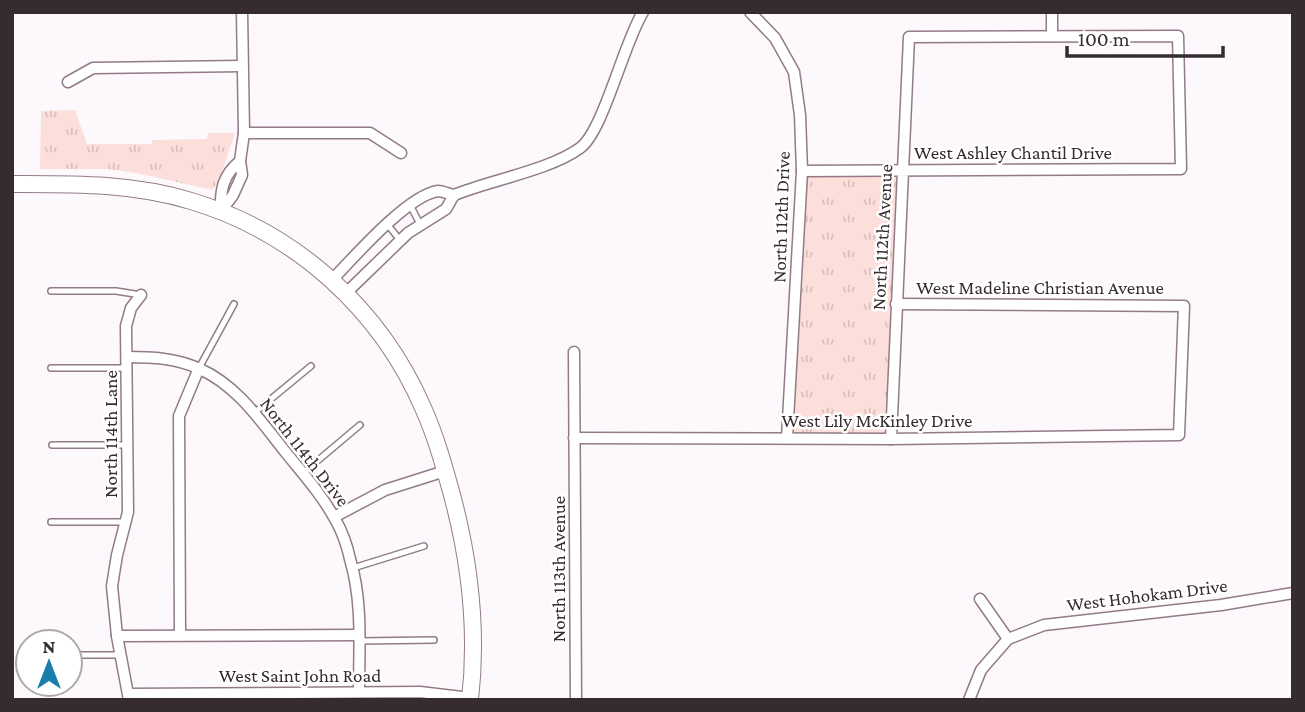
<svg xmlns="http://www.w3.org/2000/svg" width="1305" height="712" font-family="'Crimson Pro',serif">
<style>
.grass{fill:url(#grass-tufts)}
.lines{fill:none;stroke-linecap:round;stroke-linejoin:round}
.lane-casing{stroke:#927b87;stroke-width:8}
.street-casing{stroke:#927b87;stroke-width:13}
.secondary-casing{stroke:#927b87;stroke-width:18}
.lane{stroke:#fff;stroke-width:5}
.street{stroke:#fff;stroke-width:10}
.secondary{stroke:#fff;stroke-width:16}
.labels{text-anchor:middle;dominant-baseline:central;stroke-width:5;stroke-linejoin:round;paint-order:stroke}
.street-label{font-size:19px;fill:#352b30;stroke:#fff}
</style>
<defs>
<pattern id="grass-tufts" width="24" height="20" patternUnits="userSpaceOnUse" patternTransform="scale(1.75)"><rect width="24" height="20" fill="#fcdfdb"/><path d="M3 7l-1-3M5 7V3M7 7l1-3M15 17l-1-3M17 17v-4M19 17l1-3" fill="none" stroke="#d9c0bc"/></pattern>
</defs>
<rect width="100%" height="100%" fill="#fdf8fb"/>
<g class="grass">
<path d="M75,110l12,34h64l2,-4 54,-1 1,-6h27l-16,48 -7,9 -75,-17 -30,-4h-67l1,-58z"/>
<path d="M903,169l-12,270 -104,-1 15,-267z"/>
</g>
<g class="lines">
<defs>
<g id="lane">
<path d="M410,205l10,19"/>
<path d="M387,224l13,16"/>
<path d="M51,291h65l25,4"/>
<path d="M51,368h76"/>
<path d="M199,368l35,-64"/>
<path d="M254,413l57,-47"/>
<path d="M52,445h76"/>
<path d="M303,473l57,-48"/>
<path d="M51,522h73"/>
<path d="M353,568l71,-22"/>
<path d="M359,641l75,-1"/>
<path d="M70,655h49"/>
</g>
<g id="street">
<path d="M750,12l25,26 19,34 6,43 2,56 -15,267"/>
<path d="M1052,12v24"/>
<path d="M68,82l25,-14 149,-2"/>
<path d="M244,133h126l31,20"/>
<path d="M802,171l379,-2 -3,-133 -269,1c-5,134 -13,268 -18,402"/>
<path d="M221,211l12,-16 9,-20 -2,-14 4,-28 -2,-121"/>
<path d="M221,211c-1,-21 2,-36 19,-50"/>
<path d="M332,280c21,-22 76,-85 106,-89 4,0 11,3 16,4 37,-15 96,-25 126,-47 23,-16 44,-106 63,-136"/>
<path d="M345,294l63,-61 38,-24 8,-14"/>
<path d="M574,352l2,348"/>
<path d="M127,357c25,0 49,1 73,12 38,17 62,54 87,85 17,21 35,41 48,65 7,12 12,26 15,40 13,43 9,89 9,133"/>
<path d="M574,438l317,1 288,-4 5,-129 -288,-2"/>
<path d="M334,517l51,-27 60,-19"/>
<path d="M980,599l28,40"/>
<path d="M180,635l-1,-219 20,-48"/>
<path d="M117,636l242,-1"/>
<path d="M129,694l291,-2 50,6"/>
<path d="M129,700l-12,-64 -5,-50 5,-31 11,-43 -2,-186 5,-18 10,-13"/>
<path d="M969,700l12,-30 27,-31 36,-14 177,-20 72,-12"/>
</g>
<path id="secondary" d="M12,184c61,0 120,-1 179,17 104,31 190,108 233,209 12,27 20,56 28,85 18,67 26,135 18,205"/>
</defs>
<use href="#lane" class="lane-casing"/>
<use href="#street" class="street-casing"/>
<use href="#secondary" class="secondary-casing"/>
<use href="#lane" class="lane"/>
<use href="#street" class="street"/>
<use href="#secondary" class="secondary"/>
</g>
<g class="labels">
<g class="street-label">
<text x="1013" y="152">West Ashley Chantil Drive</text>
<text transform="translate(781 217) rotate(-88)">North 112th Drive</text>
<text transform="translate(882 237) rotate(-87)">North 112th Avenue</text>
<text x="1040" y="287">West Madeline Christian Avenue</text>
<text x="877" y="420">West Lily McKinley Drive</text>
<text transform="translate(110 434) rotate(-90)">North 114th Lane</text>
<text transform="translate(305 452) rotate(52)">North 114th Drive</text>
<text transform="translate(558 569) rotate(-90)">North 113th Avenue</text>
<text transform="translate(1147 595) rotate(-7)">West Hohokam Drive</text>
<text x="300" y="675">West Saint John Road</text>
</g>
</g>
<rect width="1305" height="712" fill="none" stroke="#352b30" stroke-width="28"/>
<g transform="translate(49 663)"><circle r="33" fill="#ffffff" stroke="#aeaaac" stroke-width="2"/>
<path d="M0-5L12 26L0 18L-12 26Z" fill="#197ea9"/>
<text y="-10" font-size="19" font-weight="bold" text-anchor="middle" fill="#352b30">N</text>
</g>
<path d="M1067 46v10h156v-10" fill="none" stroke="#352b30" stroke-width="3.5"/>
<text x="1078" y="46" font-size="21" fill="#352b30" stroke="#ffffff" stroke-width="5" paint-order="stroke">100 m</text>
</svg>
